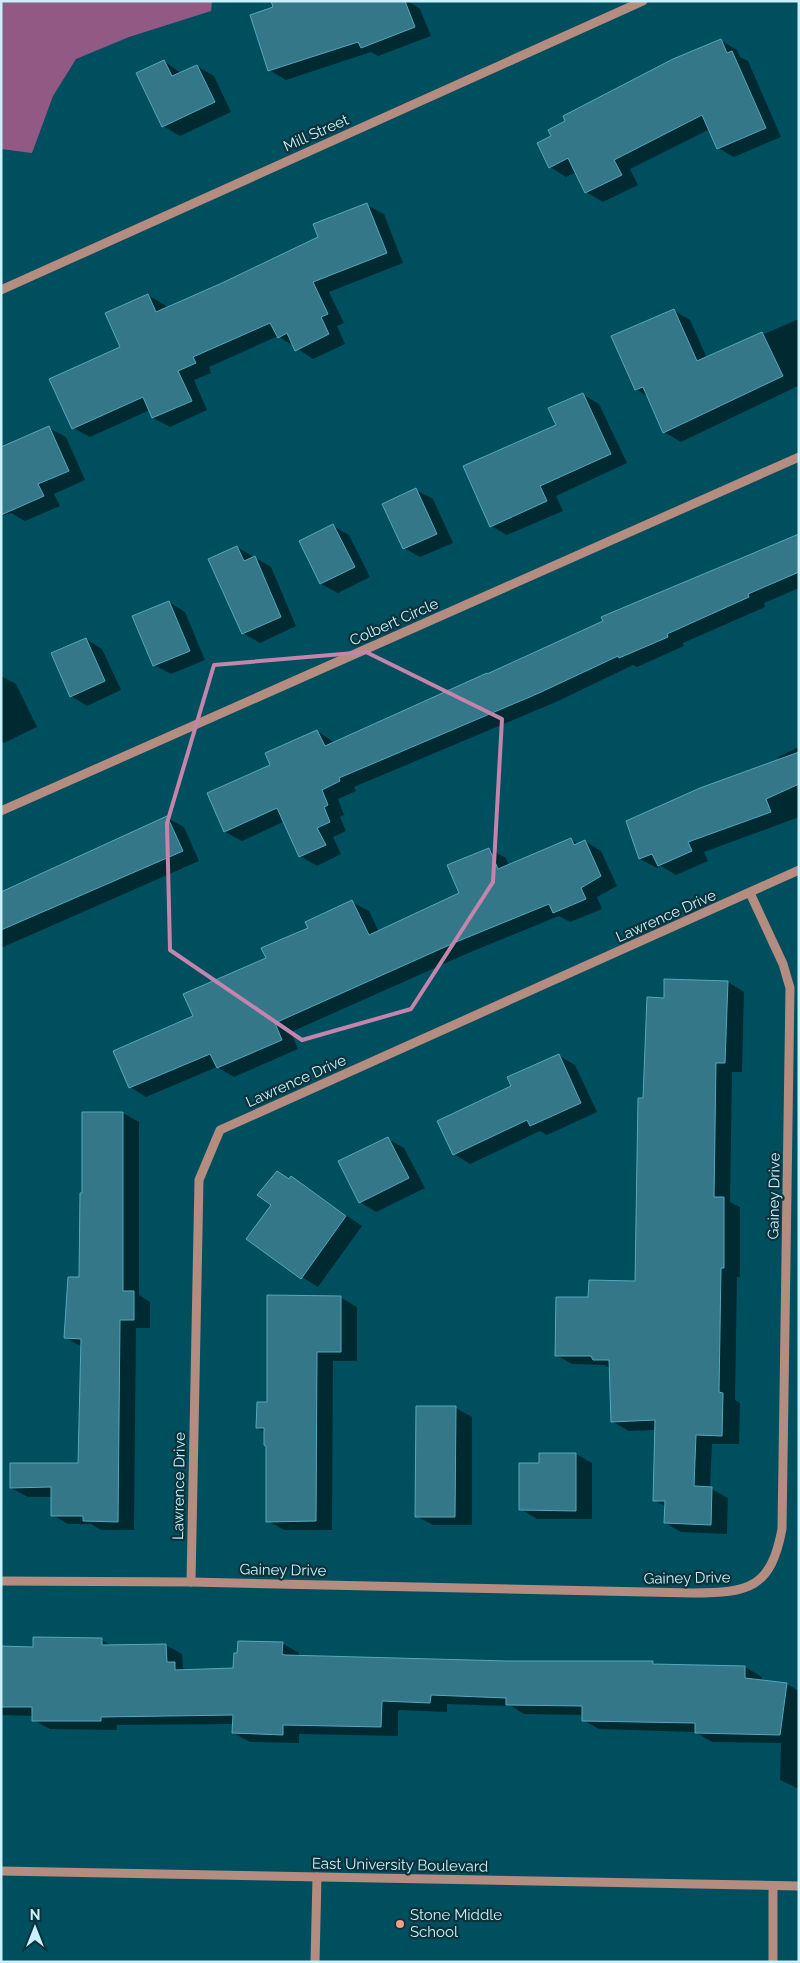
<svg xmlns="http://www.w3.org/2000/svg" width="800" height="1963" font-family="Raleway,sans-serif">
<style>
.green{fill:#935985}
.shadow{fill:#0007}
.building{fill:#347788;stroke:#53a9be}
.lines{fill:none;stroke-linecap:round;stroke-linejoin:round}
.minor{stroke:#b58c80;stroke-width:9}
.marked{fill:none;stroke:#c584ac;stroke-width:4;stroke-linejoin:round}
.poi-dot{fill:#f49e86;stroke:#0c323b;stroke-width:2}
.labels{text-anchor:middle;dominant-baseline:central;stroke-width:4.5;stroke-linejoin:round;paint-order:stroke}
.street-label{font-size:15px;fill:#c8f1fc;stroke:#0c323b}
.poi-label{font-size:15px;fill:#c8f1fc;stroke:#0c323b;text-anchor:start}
</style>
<rect width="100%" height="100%" fill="#004f5f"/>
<path class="green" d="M1,1h211l-1,10 -82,26 -53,22 -23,37 -21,57 -31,-4z"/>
<g class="shadow">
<path d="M272,1h136l12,8 11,27 -53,20 -7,-4 -85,28 -17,-10 5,-62z"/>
<path d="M720,40l17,10 3,7 8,4 33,76 -47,20 -16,-9 -8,-19 -80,40 8,16 -35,17 -17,-10 -10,-20 -10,5 -16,-10z"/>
<path d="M164,61l17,12 16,-7 17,10 17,36 -51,24 -17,-10z"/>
<path d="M367,205l17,9 19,49 -74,29 15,31 -7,3 8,18 -32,15 -35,-23 -69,31 2,6 -17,7 13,30 -37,17 -17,-9 -3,-8 -60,27 -17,-9 49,-80 26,-53 17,10 2,4 153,-72z"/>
<path d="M673,310l17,10 17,38 92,-39 -1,67 -117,56 -17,-10 -16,-35 -12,-8z"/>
<path d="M582,394l17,10 28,59 -71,33 7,15 -56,24 -16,-9 67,-100z"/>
<path d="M49,428l17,9 19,43 -31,14 6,12 -35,15 -14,-8 -10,3v-67z"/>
<path d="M416,490l17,9 20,44 -33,14 -16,-9z"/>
<path d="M333,526l16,9 21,42 -32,16 -17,-9 -21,-42z"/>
<path d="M799,535v53l-35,15 1,4 -82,36 1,3 -47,21 -4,-2 -77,37 -202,85 2,4 -18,8 6,16 -4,2 6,14 -13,6 8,17 -24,12 -17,-10 -15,-35 -43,20 -17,-9 -16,-39 63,-28 45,-34 18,12z"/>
<path d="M237,547l34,20 25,59 -36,17 -17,-10z"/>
<path d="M169,602l16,10 20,48 -34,14 -17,-9z"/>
<path d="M86,639l16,10 19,41 -34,16 -16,-10z"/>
<path d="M1,676l15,8 21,43 -33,16 -3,-2z"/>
<path d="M799,747v70l-95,35 4,9 -32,14 -15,-9 -4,2 -17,-9 139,-99 -1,-3z"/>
<path d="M167,818l17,9 15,34 -198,87v-55z"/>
<path d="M571,840l8,4 6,-3 16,10 16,35 -20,11 5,12 -32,13 -11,-6 -86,35 -182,81 7,17 -64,28 -17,-10 -71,30 -16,-10 65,-70 72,-58 42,-31 43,-26 17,9 10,21 82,-39 28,-44 17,9 3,8z"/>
<path d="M665,980l63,2 16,10 -2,80h-10l-2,130 10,5v70h-3l-2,123 5,3 -1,41h-27l-2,44 18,10 -1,36 -46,-2 -16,-9 1,-16 -12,-7 2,-70 -27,1 -16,-9 -3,-54 -6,-3 -32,-1 -16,-9 34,-57 46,-16 9,-183 20,-100z"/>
<path d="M558,1055l17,10 22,47 -50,23 -7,-4 -70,33 -16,-10 59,-68z"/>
<path d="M123,1113l16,9v173l11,7v26h-14l-2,202h-33l-10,-6h-23l-16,-9v-18h-24l-17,-9 69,-24 2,-117 -16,-9z"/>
<path d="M388,1139l16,9 21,40 -49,24 -16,-10z"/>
<path d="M291,1178l71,48 -44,61 -16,-10z"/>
<path d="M340,1297l17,10v54h-24l-1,169h-48l-16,-9 -1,-75 -2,-14 -8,-4 11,-24z"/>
<path d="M456,1408l16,9v108h-39l-17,-9z"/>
<path d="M576,1454l16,9v56h-55l-17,-10 20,-45z"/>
<path d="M101,1639l11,7 54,-1 16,9 1,14 5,3 47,-1 47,-27 17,10v3l208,6h146l6,3 86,2 17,10 -1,4 26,3 12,7v98l-19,-9 1,-37 -69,-1 -17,-10 -96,-3 -16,-9v-5l-59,-1 -13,-8 -64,-2v8l-49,-2v26l-99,-2v9l-49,-1 -17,-9 1,-9 -117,1v5l-67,-1 -17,-9v-4l-32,-1v-68l33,1z"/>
</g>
<g class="building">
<path d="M271,1h134l10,26 -54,21 -3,-6 -90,29 -18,-56 23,-8z"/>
<path d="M721,39l6,14 5,-2 34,77 -49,21 -15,-34 -88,45 8,15 -37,18 -17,-35 -19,10 -12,-25 14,-7 -3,-6 17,-9 -2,-5 110,-57z"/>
<path d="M164,60l8,16 25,-11 18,37 -53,25 -26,-54z"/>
<path d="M367,203l20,50 -74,29 15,32 -7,3 8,17 -34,17 -8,-18 -9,5 -8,-15 -77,34 3,6 -18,8 14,30 -40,17 -9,-21 -71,32 -23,-50 71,-32 -15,-34 43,-19 8,18 66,-29 96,-46 -5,-13z"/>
<path d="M674,309l23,52 65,-29 21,44 -120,57 -20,-46 -8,3 -24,-54z"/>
<path d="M583,393l28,61 -71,32 7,15 -57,26 -27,-61 93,-41 -8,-17z"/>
<path d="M49,426l20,45 -31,13 6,12 -43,19v-68z"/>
<path d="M416,488l21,46 -34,15 -21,-45z"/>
<path d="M333,524l22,43 -35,17 -21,-43z"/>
<path d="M799,534v38l-51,22 1,3 -82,37 1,3 -49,21 -1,-2 -79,37 -200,85 1,3 -18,9 6,15 -4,2 6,15 -13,6 9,17 -27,12 -22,-49 -53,24 -17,-39 63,-28 -5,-12 52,-23 8,16 162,-73v1l116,-53 -2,-4z"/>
<path d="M237,546l7,15 11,-5 26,61 -39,17 -34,-75z"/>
<path d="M169,601l21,50 -37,15 -21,-50z"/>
<path d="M86,638l19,43 -35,16 -19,-44z"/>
<path d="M799,752v32l-33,15 5,13 -83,30 4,9 -34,15 -6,-12 -13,5 -13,-38 74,-33z"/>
<path d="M167,816l16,35 -182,79v-38z"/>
<path d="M571,838l3,7 11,-5 16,36 -20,12 5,11 -33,14 -4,-9 -93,38 -181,81 7,17 -65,28 -7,-14 -81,34 -16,-37 80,-35 -10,-22 83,-36 -5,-10 47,-20 -3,-6 47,-22 17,35 90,-42 -12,-28 42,-17 9,21z"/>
<path d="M664,979l64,2 -3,82h-9l-2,134h10v71h-3l-2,124 4,1 -1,43 -26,-1 -2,51 18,1 -1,38 -47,-2 1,-22h-12l2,-81 -44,2 -2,-62h-16l-2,-4h-36l1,-59h32l1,-17 46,1 3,-183h5l4,-101 17,1z"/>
<path d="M559,1054l22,49 -51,23 -3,-6 -74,35 -16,-34 74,-35 -4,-9z"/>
<path d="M82,1112h41v179h11v29h-14l-2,202 -35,-1v-5h-32v-29l-41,1v-25h68l3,-124 -17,-1 4,-61h11l1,-84h2z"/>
<path d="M388,1137l21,41 -50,25 -21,-42z"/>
<path d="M277,1171l12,8 2,-3 55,40 -45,63 -55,-40 25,-34 -14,-10z"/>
<path d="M267,1295l74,1v56h-24l-1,169 -50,1v-76l-2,-1v-17h-8l1,-26h10z"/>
<path d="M416,1406h40l-1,111h-40z"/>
<path d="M539,1453h37v58l-57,-1v-47h20z"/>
<path d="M33,1637l69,1v7l64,-1 1,18h8v8l58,-2 1,-15h3l1,-12 45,1 -1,12 3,1 222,6h146v3l92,2v12l42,5 -7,52 -85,-2v-10l-113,-2v-15l-76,-1v-7l-75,-3 -1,8 -48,-2 -1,26 -98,-2v10l-51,-2 1,-18 -132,2v4h-69v-14h-31v-61l32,1z"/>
</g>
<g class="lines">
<g class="minor">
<path d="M1,290l642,-289"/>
<path d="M1,811l798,-354"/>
<path d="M1,1581l190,1 502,11c56,0 78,-5 89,-64l8,-541 -7,-24 -33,-71"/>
<path d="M191,1582l8,-402 21,-50 579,-260"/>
<path d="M1,1871l798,15"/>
<path d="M773,1886v76"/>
<path d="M315,1962l2,-85"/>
</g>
</g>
<path class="marked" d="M366,652l136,67 -9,163 -82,127 -109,31 -132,-90 -3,-127 47,-158z"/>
<circle class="poi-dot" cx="400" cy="1924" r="5"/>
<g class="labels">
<g class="street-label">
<text transform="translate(316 133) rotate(-24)">Mill Street</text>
<text transform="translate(394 622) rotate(-24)">Colbert Circle</text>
<text transform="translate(666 916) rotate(-24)">Lawrence Drive</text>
<text transform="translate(296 1081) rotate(-24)">Lawrence Drive</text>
<text transform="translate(774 1196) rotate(-89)">Gainey Drive</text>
<text transform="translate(179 1486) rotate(-89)">Lawrence Drive</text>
<text transform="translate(283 1570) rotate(1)">Gainey Drive</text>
<text transform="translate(687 1578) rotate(-1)">Gainey Drive</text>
<text transform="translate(400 1865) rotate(1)">East University Boulevard</text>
</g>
<g class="poi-label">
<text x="410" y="1915">Stone Middle<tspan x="410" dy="17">School</tspan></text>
</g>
</g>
<rect width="800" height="1963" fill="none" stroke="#c8f1fc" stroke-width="5"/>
<g transform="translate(35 1928)" stroke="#0c323b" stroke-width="4" paint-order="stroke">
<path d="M0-4L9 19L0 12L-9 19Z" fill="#c8f1fc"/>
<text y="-8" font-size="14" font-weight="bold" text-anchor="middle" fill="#c8f1fc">N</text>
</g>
</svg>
